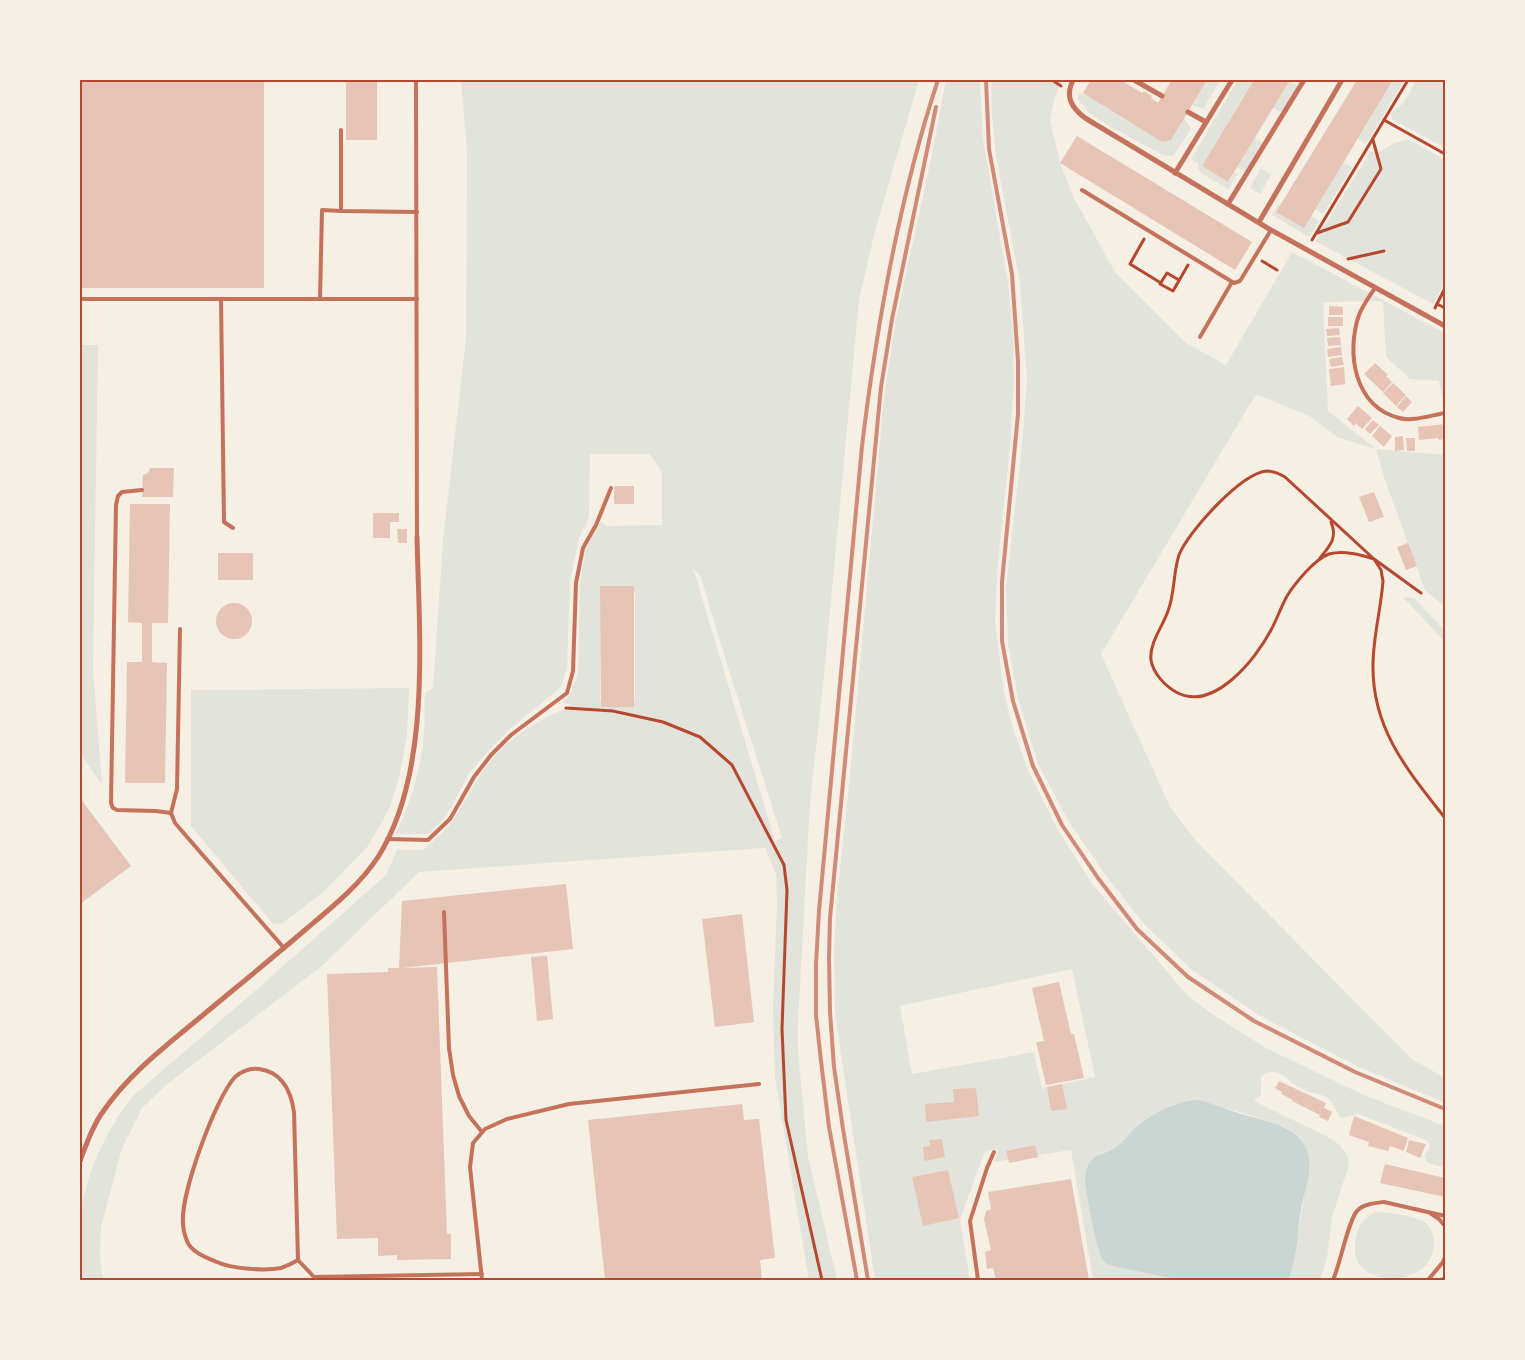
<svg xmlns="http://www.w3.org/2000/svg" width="1525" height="1360" font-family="'Public Sans',sans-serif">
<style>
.green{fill:#e2e4dc;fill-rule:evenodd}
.water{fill:#c9d6d2}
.building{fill:#e6c5b7}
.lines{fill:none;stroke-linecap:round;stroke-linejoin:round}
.path{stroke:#b5482f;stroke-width:3}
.service{stroke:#c5725c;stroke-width:4}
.minor{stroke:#c5725c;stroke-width:5}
.rail{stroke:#cf8b77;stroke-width:4}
.neatline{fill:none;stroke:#b5482f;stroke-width:2}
</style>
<rect width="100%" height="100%" fill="#f6efe4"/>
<g class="green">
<path d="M461,80h458l-44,151 -16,69 -35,376 -14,127 -12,219v30l10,104 29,124h-28l-34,-202 -2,-69 4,-107 -1,-28 -11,-26 -346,24 -97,94 -156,119 -24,23 -20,40 -21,79 -1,30 3,23h-23c0,-20 -2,-42 0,-62 6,-44 25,-87 53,-122l131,-113 122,-108 11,-25h26c10,-9 23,-19 30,-30 15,-21 24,-45 42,-64 23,-25 47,-37 77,-51l-10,-2 8,-8 8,-22 2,-90 6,-35 15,-27 6,5 55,-1v-53l-12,-18h-60l-1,63 -10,21 -9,43 -3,87 -6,19 -51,42 -21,21 -19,22 -24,44 -18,18h-33c16,-30 25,-64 29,-98 1,-14 0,-29 1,-43l8,-5 10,-148 23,-202 1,-186zM693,568l8,9 16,55 65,206 -7,3zM601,592l34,1v108h-35z"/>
<path d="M946,80h34l3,59 25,144 5,50 1,49 -4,65 -12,116 -3,58 9,71 9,36 14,40 30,60 36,57 95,111 21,16 55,35 102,49 79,30v42l-17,-5 -3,-4v-4l5,-8 -2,-5 -7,-4 -63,-24 -15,4 -4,-2c-11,-27 -20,-18 -40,-29 -13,-6 -22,-24 -38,-10v18l-7,6 78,38c9,7 17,14 17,26l-17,52 -5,41 -7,22h-32l6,-17 10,-67 -10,-63 -10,-6 -31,-11 -44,-13 -34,1 -30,17 -12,10 -9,11 -11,7 -11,4 -17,24 2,17 11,53 11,18 70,15h-86l-22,-130 -77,12 4,-13 -8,1 -6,4 -24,66 10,60h-95l-40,-266 -1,-67 3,-51 13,-121 34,-377 12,-79 35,-160zM1072,969l23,108 -53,11 -8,-36 -122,22 -12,-68z"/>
<path d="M991,80h71l-8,20 -4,20 10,43 14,35 41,74 71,71 40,22 66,-113 153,81v77l-6,-29 -29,-2 -24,-22 -3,-56 -60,1 5,109 48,38 69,6v152l-20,-17 -40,-110 -9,-31 -39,-12 -26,-20 -55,-23 -155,260 69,153 27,35 215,217 33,19v25l-88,-37 -95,-49 -70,-47 -49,-47 -39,-50 -35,-51 -31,-58 -20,-65 -10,-55 -2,-58 16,-141 5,-65 -7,-97 -24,-126 -4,-42z"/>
<path d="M1207,80h14l-18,29 -11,-4z"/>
<path d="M1238,80h16l-52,86 26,16 7,-10 3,2 -10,15 -27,-16 -3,-4 1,-5 -8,-5z"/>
<path d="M1393,80h11l-38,64 -8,-5z"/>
<path d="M1416,80h29v68l-52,-28 -3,-6c4,-5 9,-6 13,-11 5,-7 9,-16 13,-23z"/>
<path d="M1289,81l7,4 1,2 -14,24 -3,1 -7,-4z"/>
<path d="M1083,93l79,49 9,-2 13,-22 7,11 -18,27 -10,-1 -56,-30 -19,-13 -10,-13v-4z"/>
<path d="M1255,138l6,4 1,2 -16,28 -9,-5z"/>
<path d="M1408,140l11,5 26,15v122l-12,22 -118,-63 56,-90 9,1 14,-9z"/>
<path d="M1343,163l9,4 -29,47 -8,-5z"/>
<path d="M1261,168l10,7 -11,19 -10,-6z"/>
<path d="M1278,205l33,11 8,5 -10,16 -37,-22z"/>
<path d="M80,345h18l-5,324 9,115 -22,-30z"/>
<path d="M1403,597l11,1 31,33v11z"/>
<path d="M409,688l-2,49 -9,45 -9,27 -21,37 -45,46 -40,31 -10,1 -82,-98v-136z"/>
<path d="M1377,1212c12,0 42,4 51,13 4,5 6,12 6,18 -1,31 -34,41 -61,32 -9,-3 -17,-12 -18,-23 -1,-16 5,-35 22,-40z"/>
</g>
<path class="water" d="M1197,1100c16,3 29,9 44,14 25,7 65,13 68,46 2,17 -5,32 -8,49 -4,24 -3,49 -13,71h-109l-62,-13c-5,-1 -11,-3 -14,-7 -6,-8 -18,-71 -18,-83 0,-3 2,-8 3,-11 5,-12 18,-12 28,-19 7,-5 11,-10 16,-16 17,-16 43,-30 65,-31z"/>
<g class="building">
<rect x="80" y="80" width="184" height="208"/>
<rect x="346" y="80" width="31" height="60"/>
<path d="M1091,80h30l21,13 2,-2 8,5 -1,2 7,5 12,-20 -1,-3h38l-36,60 -9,2 -79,-49z"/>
<path d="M1254,80h36l-62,102 -26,-16z"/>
<path d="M1357,80h36l-89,148 -28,-16z"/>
<path d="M1077,136l175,106 -17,28 -175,-107z"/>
<path d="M1329,306l14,1v8h-14z"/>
<rect x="1328" y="317" width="15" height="9"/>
<path d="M1339,328l1,7 -13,1 -1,-7z"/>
<path d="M1340,337l1,8 -13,1 -1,-8z"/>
<path d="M1341,347l1,8 -14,2 -1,-8z"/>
<path d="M1342,357l2,8 -13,2 -2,-8z"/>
<path d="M1375,363l13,12 -2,1 6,6 -9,10 -19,-18z"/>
<path d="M1344,367l1,17 -14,2 -2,-17z"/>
<path d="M1393,383l13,12 -10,11 -13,-13z"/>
<path d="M1406,396l6,6 -9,10 -6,-5z"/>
<path d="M1358,406l14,12 -10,11 -6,-6 -2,3 -7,-7z"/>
<path d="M1373,420l6,5 -9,9 -5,-5z"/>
<path d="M1445,424v15l-6,1 -1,-2 -19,2 -1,-13z"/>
<path d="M1380,426l12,10 -8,11 -12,-11z"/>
<path d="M1403,436l1,14 -9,1v-14z"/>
<path d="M1406,438h9v13h-8z"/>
<path d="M150,468h24l-1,29h-31l1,-22 5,-2z"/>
<rect x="614" y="486" width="20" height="18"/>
<path d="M1374,492l10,25 -15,5 -10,-25z"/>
<path d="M130,504h40l-2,119h-16v39l15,1 -2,120h-40l2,-121h15v-39l-14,-1z"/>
<path d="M373,513h26v9h-9v16h-17z"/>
<path d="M397,529h10v14h-9z"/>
<path d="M1408,543l9,23 -11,4 -9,-23z"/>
<rect x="218" y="553" width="35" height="27"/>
<path d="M600,586h34v121h-33z"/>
<circle cx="234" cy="621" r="18"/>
<path d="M80,798l51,68 -51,38z"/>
<path d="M566,884l7,65 -171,19 35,-1 10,267h4v25l-54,1v-5l-19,1v-18l-41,1 -10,-265 61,-2v-4h11l3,-67z"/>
<path d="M742,914l12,108 -39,5 -13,-108z"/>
<path d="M547,956l6,63 -16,2 -6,-64z"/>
<path d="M1059,982l12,52h3l10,44 -38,7 -10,-43 8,-1 -12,-53z"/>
<path d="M1279,1081l47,22 -2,5 8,4 -4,9 -9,-4 1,-2 -28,-14 1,-1 -12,-6 1,-2 -7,-4z"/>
<path d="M1062,1084l5,25 -16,2 -4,-24z"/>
<path d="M976,1088l3,28 -53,6 -1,-18 29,-2 -1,-13z"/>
<path d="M742,1104l2,16 15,-1 16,139 -15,2 2,20h-157l-17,-160z"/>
<path d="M1354,1116l54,22 -4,13 -14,-5 -2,5 -20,-5 1,-4 -20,-7z"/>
<path d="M942,1139l3,18 -21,4 -1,-14 7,-1 -1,-6z"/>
<path d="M1409,1140l17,4 -6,14 -14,-6z"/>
<path d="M1035,1145l3,12 -29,6 -3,-12z"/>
<path d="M1385,1164l60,14v19l-65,-14z"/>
<path d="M948,1170l11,48 -36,8 -11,-49z"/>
<path d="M1071,1179l18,101h-93l-3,-12 -6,1 -2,-17 6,-2 -7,-31 2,-8 5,-2 -3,-17z"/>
</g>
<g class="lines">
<g class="path">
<path d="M1052,80l9,6"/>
<path d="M1384,120l61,34"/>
<path d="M1317,233l31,-11 33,-53 -8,-29"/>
<path d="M1144,239l-14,25 31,19"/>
<path d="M1312,240l96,-160"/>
<path d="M1348,259l36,-8"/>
<path d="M1262,261l15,9"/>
<path d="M1179,280l-12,-7 -7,11 13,7 15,-26"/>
<path d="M1437,304l8,4"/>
<path d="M1435,308l10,-20"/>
<path d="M1320,558c10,-12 18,-21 11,-36"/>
<path d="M1421,593l-47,-34 -89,-82c-5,-3 -11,-6 -18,-6 -26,2 -79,61 -88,84 -6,18 -4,38 -11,56 -5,15 -19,32 -17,49 2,13 14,26 25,32 37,21 80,-33 95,-62 6,-11 10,-23 16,-34 8,-13 28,-37 42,-42 15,-4 32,1 45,5l7,11 2,11c-2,28 -10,56 -10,84 -1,64 35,106 72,153"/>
<path d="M566,708l47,3 50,11 37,15 32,28 52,100 3,25 -5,139 4,91 36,160"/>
</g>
<g class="service">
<path d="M416,80l1,457"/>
<path d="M341,130v81l76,1"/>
<path d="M1082,190l152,93 6,-2 31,-51"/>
<path d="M1375,288c-6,9 -12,17 -16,27 -13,38 -5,91 40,103 14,4 32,-3 46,-5"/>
<path d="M80,299h337"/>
<path d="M221,299l3,223 9,6"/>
<path d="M320,299l2,-89 19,1"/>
<path d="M1200,337l32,-55"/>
<path d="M142,490l-20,2 -4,4 -2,9 -5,298 2,5 4,2 39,1 15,2 4,10 19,22 90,103"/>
<path d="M171,813l6,-24 3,-160"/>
<path d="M387,839l41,1 22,-21 24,-42 17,-22 20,-20 56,-42 6,-22 3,-88 7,-35 13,-23 15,-37"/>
<path d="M444,912l5,136 4,27 6,21 10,20 13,16"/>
<path d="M1430,1213l9,6 6,7"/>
<path d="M298,1260c-5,3 -11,6 -17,8 -15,3 -50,1 -64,-6 -10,-4 -26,-10 -30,-21 -2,-5 -4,-13 -4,-19 -2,-29 32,-123 52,-145 7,-6 16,-9 24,-8 23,3 32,22 35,43l4,148 16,17 168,-3"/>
<path d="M482,1280l-12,-113 3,-24 12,-14 22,-10 62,-15 190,-20"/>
<path d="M978,1280l-8,-59 17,-53 7,-16"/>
<path d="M1333,1280c7,-15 16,-63 25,-70 6,-6 17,-7 26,-8l61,14"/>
<path d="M1428,1280l15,-18 2,-5"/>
<path d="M1440,1280l5,-1"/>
</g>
<g class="minor">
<path d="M1073,80c-8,17 -2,27 12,38l186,112 174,96"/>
<path d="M1134,80l28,16"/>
<path d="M1188,112l18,10"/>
<path d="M1175,173l57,-93"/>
<path d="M1228,204l76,-124"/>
<path d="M1259,222l83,-142"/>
<path d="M80,1161c6,-16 12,-34 22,-48 25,-37 61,-65 95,-93 36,-30 73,-60 108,-90 26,-22 54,-44 73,-73 54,-85 41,-223 39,-320"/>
</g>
<g class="rail">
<path d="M986,80l3,69 23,125 6,87v53l-16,168v59l11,60 20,65 29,59 36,53 39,51 51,48 66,44 101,51 90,37"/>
<path d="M857,1280l-28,-153 -8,-66 -5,-46v-51l3,-53 43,-465c15,-124 37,-248 76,-366"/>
<path d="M868,1280l-25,-151 -9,-62 -4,-55 -1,-54 1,-40 51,-531 11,-68 44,-212"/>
</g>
</g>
<rect width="1525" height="1360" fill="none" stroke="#f6efe4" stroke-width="162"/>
<rect x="81" y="81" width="1363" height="1198" class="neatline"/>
</svg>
